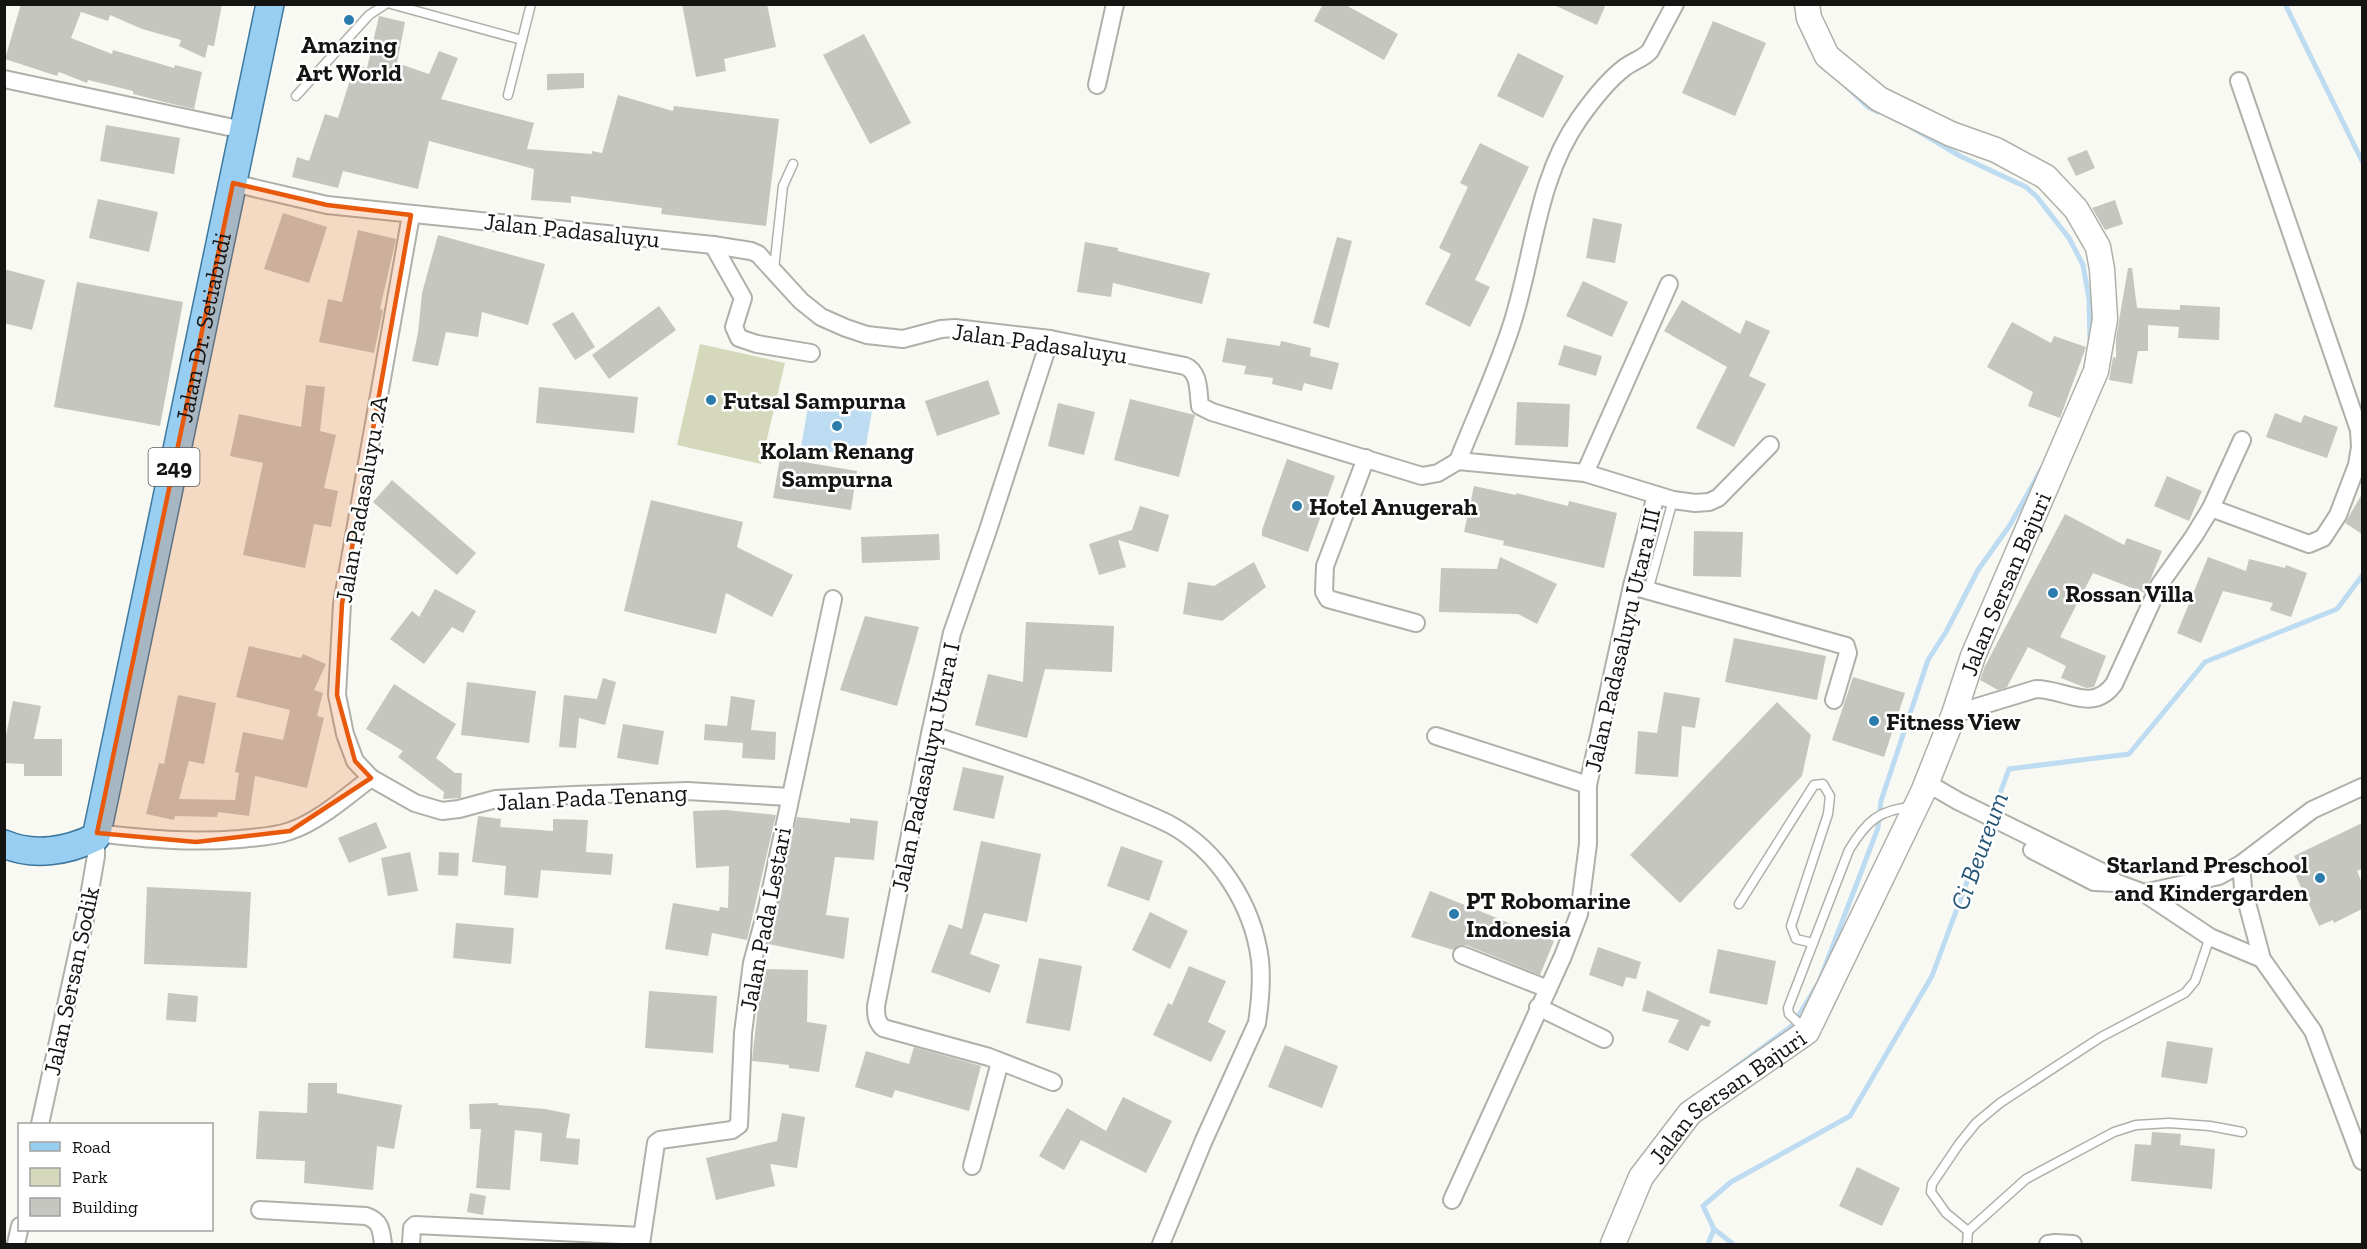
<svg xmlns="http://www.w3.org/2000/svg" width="2367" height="1249" font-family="'Zilla Slab',serif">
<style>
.green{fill:#d5d8bb}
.water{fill:#bddbf1}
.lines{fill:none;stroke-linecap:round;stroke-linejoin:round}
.stream{stroke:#bddbf1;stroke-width:5}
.building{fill:#c6c6c0}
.lane-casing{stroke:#b0b0aa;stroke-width:11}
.street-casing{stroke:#b0b0aa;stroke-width:20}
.secondary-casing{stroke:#b0b0aa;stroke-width:27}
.primary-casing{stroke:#3e789e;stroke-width:30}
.lane{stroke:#fff;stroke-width:8}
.street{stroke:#fff;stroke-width:16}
.secondary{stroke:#fff;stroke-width:24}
.primary{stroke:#98cef2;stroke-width:27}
.marked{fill:#e8590c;fill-opacity:0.2;stroke:#e8590c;stroke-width:4.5;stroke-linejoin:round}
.poi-dot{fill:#2b7bad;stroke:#fff;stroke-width:2}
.labels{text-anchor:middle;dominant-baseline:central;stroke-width:5;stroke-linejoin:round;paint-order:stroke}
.shield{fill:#fff;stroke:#5a5a59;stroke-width:1.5}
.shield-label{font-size:22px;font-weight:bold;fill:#141412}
.poi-label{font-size:24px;font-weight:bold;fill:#141412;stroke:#fff;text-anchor:start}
.street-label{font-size:24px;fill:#141412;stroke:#fff}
.water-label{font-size:26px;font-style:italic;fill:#285777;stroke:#fff}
</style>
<rect width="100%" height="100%" fill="#f8f9f2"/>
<path class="green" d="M700,344l85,19 -24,101 -84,-19z"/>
<path class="water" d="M810,396l63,9 -9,52 -63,-10z"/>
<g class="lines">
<g class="stream">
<path d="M2285,4l77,157"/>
<path d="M1799,22l12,27"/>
<path d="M1846,86l22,21 10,5"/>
<path d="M1911,127l49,29 66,31 11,10 32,41 14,27 6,34 1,41"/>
<path d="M1728,1073l65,-48 26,-43 59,-154 3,-27 47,-141 18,-28 32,-62 32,-45 32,-57"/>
<path d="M1714,1229l19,15"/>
<path d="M1708,1244l6,-15 -11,-23 28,-24 119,-66 82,-140 77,-207 120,-15 76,-92 132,-53 25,-33"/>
</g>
</g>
<g class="building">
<path d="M21,4h201l-8,42 -6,-1 -3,13 -26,-12 2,-6 -39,-11 -32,-14 -2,6 -27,-9 -10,26 41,16 1,-4 61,18 1,-3 27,7 -8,37 -30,-7 -31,-8v-3l-45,-11 -1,3 -28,-11 -2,4 -52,-17z"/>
<path d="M682,4h85l9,43 -52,12 2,12 -30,6z"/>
<path d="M1323,4h21l54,30 -14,26 -70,-39z"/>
<path d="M1552,4h54l-9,21z"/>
<path d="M379,16l26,6 -8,41 32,11 10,-23 19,7 -17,41 93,24 -7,26 65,5v-3l10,2 16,-58 55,16 1,-5 105,13 -13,107 -105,-12 1,-6 -91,-12v7l-40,-3 3,-31 -105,-28 -11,48 -75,-18 -5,17 -46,-11 5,-20 12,4 16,-47 13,4 17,-54 12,4z"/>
<path d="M1713,21l53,22 -31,73 -53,-23z"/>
<path d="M864,34l47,89 -41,21 -47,-89z"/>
<path d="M1518,53l46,23 -21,42 -46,-22z"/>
<path d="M584,73v15l-37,2v-16z"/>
<path d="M106,125l74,13 -6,36 -74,-13z"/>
<path d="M1480,143l49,24 -54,113 15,7 -20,40 -45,-23 26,-50 -12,-6 29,-61 -8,-4z"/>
<path d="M2087,150l8,18 -19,8 -9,-18z"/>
<path d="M98,199l60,13 -9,40 -60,-14z"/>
<path d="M2115,200l8,24 -18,6 -13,-22z"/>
<path d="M283,213l44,14 -18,56 -45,-14z"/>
<path d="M1593,218l29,6 -7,39 -29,-5z"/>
<path d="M358,230l38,9 -16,70 3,1 -9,43 -55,-11 9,-43 14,3z"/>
<path d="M438,235l107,29 -17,61 -46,-13 -4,25 -32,-5 -8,34 -26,-5 6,-28 4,-40z"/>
<path d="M1337,237l15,4 -23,87 -16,-5z"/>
<path d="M1085,242l33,6v3l92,22 -8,31 -89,-21 -2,14 -34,-5z"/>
<path d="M2128,268h4l5,40 43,2v-5l40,2 -1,33 -41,-2 1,-11 -31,-2v26h-10l-6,33 -23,-4 4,-23 3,1v-20z"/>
<path d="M4,269l41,11 -13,50 -28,-7z"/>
<path d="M1583,281l45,21 -16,35 -46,-21z"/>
<path d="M77,282l106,20 -23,124 -106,-19z"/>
<path d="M1682,300l58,34 6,-14 24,11 -21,45 17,8 -32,63 -38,-19 31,-61 -63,-36z"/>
<path d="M659,306l17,24 -67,49 -17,-24z"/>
<path d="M573,312l22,35 -20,13 -23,-36z"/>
<path d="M2012,322l39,21 3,-7 32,11 -26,71 -32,-12 5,-14 -46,-25z"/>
<path d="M1227,338l53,8 1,-5 30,7 -1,8 29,7 -7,27 -28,-7 -2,8 -30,-7 1,-6 -29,-4 2,-8 -24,-4z"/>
<path d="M1564,345l38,11 -6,20 -38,-11z"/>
<path d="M988,380l12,34 -63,22 -12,-35z"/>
<path d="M306,385l19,2 -5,44 16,4 -12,53 14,3 -7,36 -17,-3 -9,44 -62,-13 20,-92 -33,-7 9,-42 62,13z"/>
<path d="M539,387l99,10 -4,36 -98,-10z"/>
<path d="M1130,399l65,16 -16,62 -65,-17z"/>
<path d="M1517,402l53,2 -2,43 -53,-2z"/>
<path d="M1058,403l37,9 -11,43 -36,-9z"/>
<path d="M2275,413l26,10 3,-8 34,12 -11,31 -61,-21z"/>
<path d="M780,458l77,13 -6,39 -78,-12z"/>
<path d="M1287,459l48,17 -27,76 -46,-16v-6z"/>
<path d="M2167,476l35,15 -13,30 -35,-15z"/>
<path d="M392,480l84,73 -19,22 -84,-73z"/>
<path d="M1474,486l42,9v-2l52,13 1,-5 48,12 -13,55 -101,-23 1,-4 -40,-9z"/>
<path d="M2362,494v40l-17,-11z"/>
<path d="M651,500l92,22 -6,25 56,28 -21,42 -46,-24 -10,41 -92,-23z"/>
<path d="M1140,506l29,9 -11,37 -40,-12 8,27 -27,8 -10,-31 43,-14z"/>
<path d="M2065,514l59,31 3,-7 35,13 -17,42 -52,-20 -33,64 46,19 -12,31 -8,1 -25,-10 5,-12 -38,-19 -21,40 -9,3 -18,-10 5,-14z"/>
<path d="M1694,531l49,1 -2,45 -48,-1z"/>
<path d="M939,534l1,26 -78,3 -1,-26z"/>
<path d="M1500,557l57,27 -20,40 -19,-10 -79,-2 2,-44 56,1z"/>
<path d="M2208,557l38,14 3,-12 36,9 1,-3 21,8 -16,44 -21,-7 3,-7 -50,-12 -22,52 -24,-10z"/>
<path d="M1254,562l12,25 -44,34 -39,-7 5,-32 26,4z"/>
<path d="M435,589l41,22 -13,22 -11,-6 -28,37 -34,-25 22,-28 7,6z"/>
<path d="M865,616l54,11 -22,79 -57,-16z"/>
<path d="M1026,622l88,4 -2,46 -67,-3 -18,69 -52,-13 13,-51 35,8z"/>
<path d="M1734,638l92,18 -9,44 -92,-18z"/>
<path d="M249,646l52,12 2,-4 23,10 -12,26 9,3 -6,23 7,2 -17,70 -52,-12 -6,40 -31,-4 -1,5 -42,-1 -1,4 -28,-6 13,-51 5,1 14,-69 38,8 -12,61 -15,-3 -10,38 56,1 4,-27 -4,-1 8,-40 40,8 7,-30 -54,-13z"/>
<path d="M1853,677l52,16 -21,64 -52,-17z"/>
<path d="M603,678l13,4 -11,43 -26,-7 -3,30 -17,-1 5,-52 33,4z"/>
<path d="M467,682l69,9 -7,52 -68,-8z"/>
<path d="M394,684l62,40 -20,34 19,15h7l-1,25 -18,1 1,-7 -46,-35 5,-6 -37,-22z"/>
<path d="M1664,692l36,6 -5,30 -13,-2 -4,51 -43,-3 3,-43 19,2z"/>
<path d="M731,696l24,4 -4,30 25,2 -1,28 -33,-2 1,-15 -39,-3 1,-16 22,2z"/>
<path d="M13,701l28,5 -7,33h28v37h-38v-12l-20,-1v-28h2z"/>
<path d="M1777,702l34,33 -9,41 -122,127 -50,-48z"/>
<path d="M623,724l41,7 -6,34 -41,-7z"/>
<path d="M963,767l41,9 -10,43 -41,-9z"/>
<path d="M726,810l50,5 -29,125 -35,-7 -4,23 -43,-7 8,-46 46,8 1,-4 8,1 1,-42 -33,2 -3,-57z"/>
<path d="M478,816l23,3 -1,8 53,4v-12l35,1 -2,32 27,2 -2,21 -70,-5 -3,28 -34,-3 2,-29 -34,-4z"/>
<path d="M797,817l53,6v-5l28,3 -4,39 -39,-3 -9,58 23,3 -5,41 -76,-15z"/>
<path d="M376,822l11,26 -38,15 -11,-25z"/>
<path d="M2362,823v46l-5,2 5,12v26l-28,14 -1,-3 -14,6 -24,-52 6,-3 -7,-15z"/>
<path d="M981,841l60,13 -14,68 -43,-9 -14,41 30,11 -10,28 -59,-21 18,-48 13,5z"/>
<path d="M1121,846l42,15 -14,40 -42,-15z"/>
<path d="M410,852l8,39 -30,5 -7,-38z"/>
<path d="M439,852l20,1 -1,23 -20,-1z"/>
<path d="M147,887l104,5 -4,76 -103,-4z"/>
<path d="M1430,891l124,50 -14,34 -74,-30h-6l-7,5 -42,-13z"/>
<path d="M1150,912l38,19 -18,38 -38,-19z"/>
<path d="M456,923l58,5 -3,36 -58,-6z"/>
<path d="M1598,947l43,15 -5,17 -10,-2 -3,10 -34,-12z"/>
<path d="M1718,949l58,12 -9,44 -58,-12z"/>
<path d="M1039,958l43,8 -12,65 -44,-8z"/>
<path d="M1189,966l37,15 -18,41 18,9 -15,31 -58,-27 15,-32 4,2z"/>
<path d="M762,969l46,1 -1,52 20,3 -8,47 -30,-4v-3l-37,-4z"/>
<path d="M1647,990l64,31 -2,6 -8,-2 -13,26 -20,-9 11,-22 -37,-9z"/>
<path d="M649,991l68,5 -4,57 -68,-5z"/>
<path d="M168,993l30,3 -2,26 -30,-2z"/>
<path d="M2167,1041l46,7 -6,36 -46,-7z"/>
<path d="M1285,1045l53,21 -16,42 -54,-21z"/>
<path d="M914,1047l67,19 -12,45 -74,-21 -3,8 -37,-11 11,-36 43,13z"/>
<path d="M308,1083h29v10l65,12 -8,44 -17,-3 -4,44 -69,-7 1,-22 -49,-2 3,-48 48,2z"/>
<path d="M1123,1097l49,24 -26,52 -65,-33 -17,30 -25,-14 28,-48 39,23z"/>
<path d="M498,1103v2l47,4 25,5 -4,24 14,1 -2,26 -38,-4 2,-28 -27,-3 -5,60 -34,-2 5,-59h-11l-1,-25z"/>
<path d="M782,1113l23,4 -8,51 -27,-4 5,22 -59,14 -10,-42 71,-17z"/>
<path d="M2152,1132l29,2 -1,11 35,4 -3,40 -81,-8 4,-37 16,1z"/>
<path d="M1857,1167l43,21 -18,38 -43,-20z"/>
<path d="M470,1193l16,3 -3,19 -16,-3z"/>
</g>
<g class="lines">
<defs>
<g id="lane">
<path d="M391,4l131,36"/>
<path d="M508,95l23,-91"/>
<path d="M296,96l73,-81 17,-11"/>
<path d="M774,269l9,-83 10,-22"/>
<path d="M1648,591l25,-91"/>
<path d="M1739,904l75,-119 9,-1 7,12 -2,18 -37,112 5,13 17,4"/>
<path d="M1806,1030l-17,-16 -1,-6 61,-158c17,-28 30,-41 64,-43"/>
<path d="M1968,1231l58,-52 88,-47 22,-7 33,-2 41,3 32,6"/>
<path d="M1967,1244l1,-13 -22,-18 -15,-21 1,-8 27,-40 17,-21 24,-20 101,-66 84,-44 10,-12 15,-44"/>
</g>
<g id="street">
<path d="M4,79l239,51"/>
<path d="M1097,85l18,-81"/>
<path d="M233,183l94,22 386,40 38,6 7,3 43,47 20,16 25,11 21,7 36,4 38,-10 14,-1 95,11 135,27c15,6 13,26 15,40l12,6 210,64 16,-3 20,-12 127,12 88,27 22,3 14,-1 9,-4 52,-53"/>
<path d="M713,245l30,53 -9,29 5,11 18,6 54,9"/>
<path d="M1050,339l-62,191 -36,103 -22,101 -54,272c0,9 0,15 7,22l106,29 64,25"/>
<path d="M1366,458l-41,108 -1,26 4,7 88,24"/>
<path d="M1458,461c17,-43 37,-86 52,-131 24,-70 25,-148 69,-211 12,-17 28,-38 45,-51 9,-7 19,-9 26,-17l25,-47"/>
<path d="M1585,473l84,-189"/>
<path d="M2211,508l31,-68"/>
<path d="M1632,586l214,60 2,7 -14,47"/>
<path d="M1954,714l82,-25c30,0 56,25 78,-5l46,-100 34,-48 17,-28 98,36 14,-6 15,-23 19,-50 3,-18 -1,-17 -120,-349"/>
<path d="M930,734c59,20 118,39 176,63 21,9 43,17 63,27 49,26 84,81 91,136 2,20 0,43 -3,63l-53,117 -43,104"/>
<path d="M1436,736l152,49"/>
<path d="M371,778l-16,-17 -10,-27 -8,-39 5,-91 69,-389"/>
<path d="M1927,783l31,18 142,70 17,12 27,10 66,44 52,22"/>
<path d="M97,833c50,6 93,10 143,6 16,-2 34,-2 50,-8 28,-9 57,-35 81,-53l44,25 27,8 17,-2 37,-10 77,-4 114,-4 103,6"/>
<path d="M2032,850l62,32 22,1"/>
<path d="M2241,864l2,24 19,71 51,72 49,130"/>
<path d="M2144,893l75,-17 22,-12 71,-54 50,-23"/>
<path d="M1462,955l86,34"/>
<path d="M1538,1007l66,32"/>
<path d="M40,1124l45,-205 11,-63v-19"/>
<path d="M972,1166l28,-104"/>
<path d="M1452,1200l111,-244 16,-42 9,-70v-59l44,-199 24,-91"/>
<path d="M260,1210l106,6c15,5 15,14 17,28"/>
<path d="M16,1244l4,-18"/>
<path d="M411,1244l1,-16 3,-3 227,11"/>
<path d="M641,1244l15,-101 4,-3 72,-10 7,-5 4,-92 9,-70 15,-55 66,-309"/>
<path d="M2048,1244l7,-1 18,1"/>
</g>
<g id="secondary">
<path id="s1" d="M1613,1244l28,-67 49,-64 117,-81 116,-240 31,-78 19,-58 123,-285 9,-52 -3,-50 -4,-22 -22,-38 -30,-32 -50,-27 -45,-16 -72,-35 -52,-43 -18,-38 -2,-14"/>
</g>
<g id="primary">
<path id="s2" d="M4,844c30,13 64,7 92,-7l1,-4 173,-829"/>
</g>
</defs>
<use href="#lane" class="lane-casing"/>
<use href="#street" class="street-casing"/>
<use href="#secondary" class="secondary-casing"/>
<use href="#primary" class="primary-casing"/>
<use href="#lane" class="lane"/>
<use href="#street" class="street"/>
<use href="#secondary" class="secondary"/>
<use href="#primary" class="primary"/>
</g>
<path class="marked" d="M233,183l94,22 84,10 -69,389 -5,91 18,66 16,17 -81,53 -94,11 -99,-9z"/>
<g class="poi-dot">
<circle cx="349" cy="20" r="6"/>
<circle cx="711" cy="400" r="6"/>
<circle cx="837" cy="426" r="6"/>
<circle cx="1297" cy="506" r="6"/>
<circle cx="2053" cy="593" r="6"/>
<circle cx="1874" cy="721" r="6"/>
<circle cx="2320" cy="878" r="6"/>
<circle cx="1454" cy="914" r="6"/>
</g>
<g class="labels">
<rect class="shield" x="148.5" y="448" width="51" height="38" rx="4.5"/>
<g class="shield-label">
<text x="174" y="467">249</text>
</g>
<g class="poi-label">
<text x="349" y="44" text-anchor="middle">Amazing<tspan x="349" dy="28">Art World</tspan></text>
<text x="723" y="400">Futsal Sampurna</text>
<text x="837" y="450" text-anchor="middle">Kolam Renang<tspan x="837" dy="28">Sampurna</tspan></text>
<text x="1309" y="506">Hotel Anugerah</text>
<text x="2065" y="593">Rossan Villa</text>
<text x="1886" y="721">Fitness View</text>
<text x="2308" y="864" text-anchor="end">Starland Preschool<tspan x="2308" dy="28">and Kindergarden</tspan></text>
<text x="1466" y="900">PT Robomarine<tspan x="1466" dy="28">Indonesia</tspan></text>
</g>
<g class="street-label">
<text transform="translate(572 230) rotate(6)">Jalan Padasaluyu</text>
<text stroke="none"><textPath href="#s2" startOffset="616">Jalan Dr. Setiabudi</textPath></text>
<text transform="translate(1040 343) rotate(8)">Jalan Padasaluyu</text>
<text transform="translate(361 499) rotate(-80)">Jalan Padasaluyu 2A</text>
<text stroke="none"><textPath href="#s1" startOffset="786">Jalan Sersan Bajuri</textPath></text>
<text transform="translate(1622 640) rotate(-77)">Jalan Padasaluyu Utara III</text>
<text transform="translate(925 767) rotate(-78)">Jalan Padasaluyu Utara I</text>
<text transform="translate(592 797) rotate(-3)">Jalan Pada Tenang</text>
<text transform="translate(765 919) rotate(-79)">Jalan Pada Lestari</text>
<text transform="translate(71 981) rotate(-78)">Jalan Sersan Sodik</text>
<text stroke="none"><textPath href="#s1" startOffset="192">Jalan Sersan Bajuri</textPath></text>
</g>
<g class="water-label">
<text transform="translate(1979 851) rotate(-70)">Ci Beureum</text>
</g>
</g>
<rect width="2367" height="1249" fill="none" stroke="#141412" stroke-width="12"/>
<rect x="18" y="1123" width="195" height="108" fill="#ffffff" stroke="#a1a1a0" stroke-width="1.5"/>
<rect x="30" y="1142" width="30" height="9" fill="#98cef2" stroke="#a1a1a0" stroke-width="1.5"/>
<text x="72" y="1153" font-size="18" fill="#141412">Road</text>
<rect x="30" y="1168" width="30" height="18" fill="#d5d8bb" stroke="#a1a1a0" stroke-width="1.5"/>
<text x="72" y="1183" font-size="18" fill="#141412">Park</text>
<rect x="30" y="1198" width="30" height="18" fill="#c6c6c0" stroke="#a1a1a0" stroke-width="1.5"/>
<text x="72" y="1213" font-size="18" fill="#141412">Building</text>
</svg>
